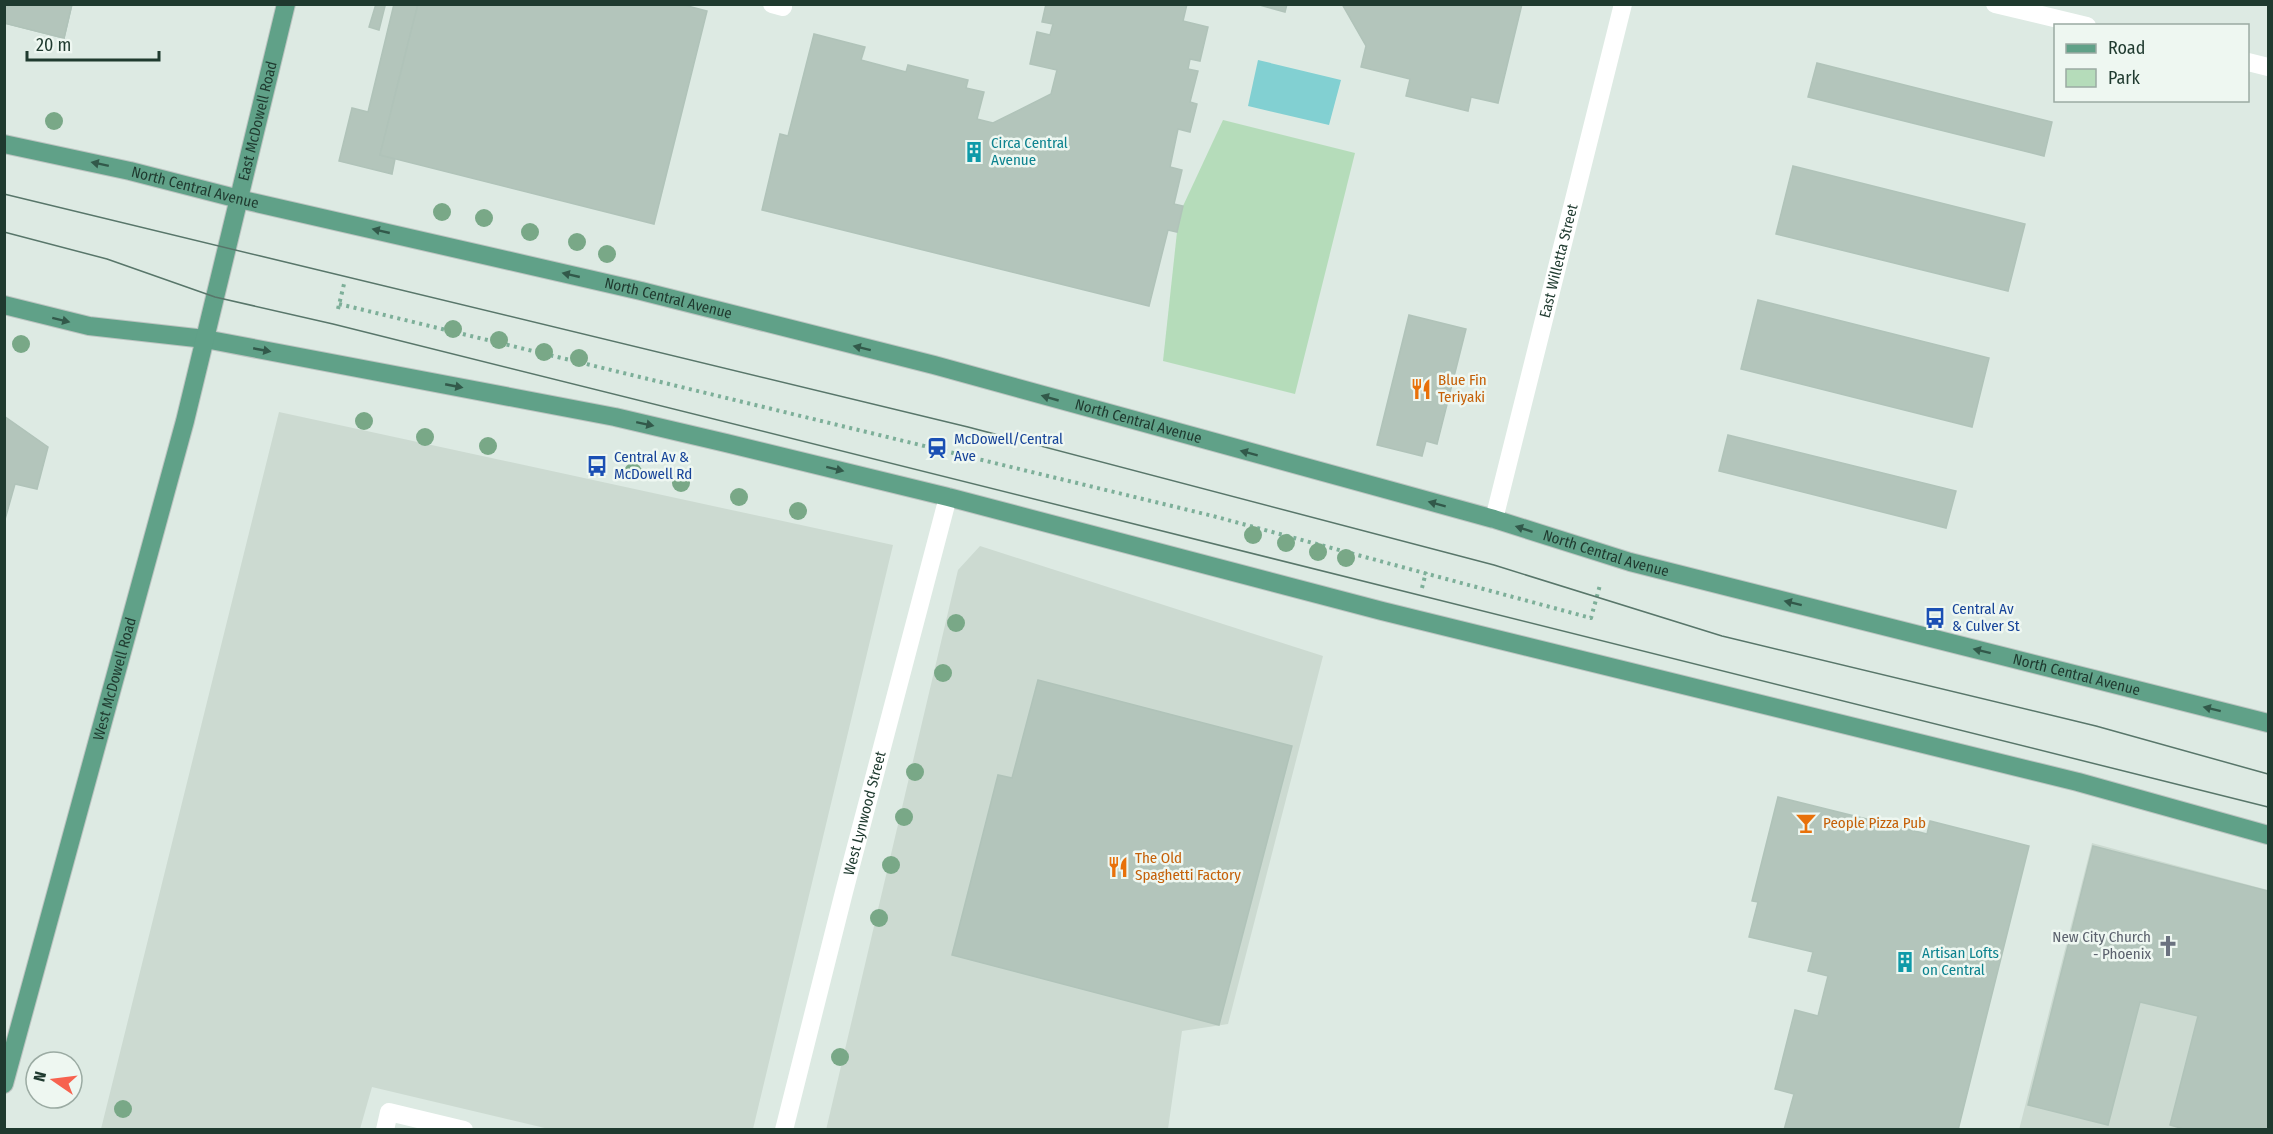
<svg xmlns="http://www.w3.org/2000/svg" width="2273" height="1134" font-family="'Fira Sans Condensed',sans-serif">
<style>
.built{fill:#ccdad1}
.green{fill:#b5dcba}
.water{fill:#82d0d2}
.building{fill:#b3c5bb;stroke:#b0c3b9;stroke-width:1.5}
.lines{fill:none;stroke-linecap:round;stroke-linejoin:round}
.major-casing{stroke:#bcc4c1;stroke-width:20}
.path{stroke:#7daf99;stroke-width:4;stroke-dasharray:3 4.5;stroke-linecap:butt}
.minor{stroke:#fff;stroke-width:18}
.major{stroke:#60a188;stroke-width:18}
.tram{stroke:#58766a;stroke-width:1.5}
.tree{fill:#79a887}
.oneway{fill:#32594a}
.labels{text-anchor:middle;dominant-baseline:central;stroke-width:5;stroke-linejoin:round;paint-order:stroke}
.street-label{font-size:15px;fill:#1f3a2f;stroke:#eef7f1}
.culture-label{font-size:15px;fill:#0d838f;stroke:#eef7f1;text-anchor:start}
.food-label{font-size:15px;fill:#c56008;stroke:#eef7f1;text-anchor:start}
.transit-label{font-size:15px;fill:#164399;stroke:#eef7f1;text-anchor:start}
.worship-label{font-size:15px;fill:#5b616d;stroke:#eef7f1;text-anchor:end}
</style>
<rect width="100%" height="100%" fill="#ddeae3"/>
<g class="built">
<path d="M279,412l614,133 -140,584h-204l-177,-42 -12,42h-259z"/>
<path d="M980,546l343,110 -95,368 -46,7 -14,98 -342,1 132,-560z"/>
<path d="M2092,843l176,47v239l-249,1z"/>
</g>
<path class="green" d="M1223,120l132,33 -60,241 -132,-33 14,-129 6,-26z"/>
<path class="water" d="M1258,60l83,20 -12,45 -81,-19z"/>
<g class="building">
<path d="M4,4h68l-8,34 -60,-15z"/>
<path d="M4,4h68l-8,34 -60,-15z"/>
<path d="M376,4l9,2 -6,24 -10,-3z"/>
<path d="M394,4h24l-38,151 15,4 -3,15 -53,-13 13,-53 16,4z"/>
<path d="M418,4h262l27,7 -53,213 -274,-69z"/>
<path d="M1046,4h141l-4,17 25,6 -8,34 -10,-2 -2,10 10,2 -8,31 7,2 -7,28 -12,-3 -8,38 12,3 -8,34 9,2 -6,26 -9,-2 -19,76 -387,-96 18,-76 8,2 26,-102 51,13 -4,13 45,12 2,-7 60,15 -2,8 18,4 -7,27 16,4 58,-29 6,-24 -27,-6 7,-32 13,3 3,-11 -11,-2z"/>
<path d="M1256,4h31l-2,8z"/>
<path d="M1342,4h180l-24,99 -27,-6 -3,14 -62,-15 4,-17 -49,-12 5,-21z"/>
<path d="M1817,63l235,59 -8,34 -236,-59z"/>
<path d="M1793,166l232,58 -17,67 -232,-57z"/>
<path d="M1758,300l231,58 -17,69 -231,-58z"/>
<path d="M1409,315l57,14 -29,115 -11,-3 -4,15 -45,-11z"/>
<path d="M4,416l44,31 -11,42 -22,-5 -11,39z"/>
<path d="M1728,435l228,56 -10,37 -227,-57z"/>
<path d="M1038,680l254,66 -73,279 -267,-70 46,-180 14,3z"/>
<path d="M1778,797l149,37 3,-13 99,25 -71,284h-174l10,-36 -19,-5 20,-79 23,6 10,-40 -20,-5 5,-19 -64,-15 9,-35 -6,-1z"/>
<path d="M2093,846l175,45v239h-81l-17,-5 28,-109 -58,-14 -32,123 -80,-20z"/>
</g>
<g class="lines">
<defs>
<g id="major">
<path id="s3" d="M4,144l126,27 109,28 402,92 293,74 560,154 136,43 638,161"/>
<path d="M4,305l85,21 116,13 410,78 111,26 222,54 434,114 696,171 190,53"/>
<path id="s4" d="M4,1084l181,-663 101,-417"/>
</g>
</defs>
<use href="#major" class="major-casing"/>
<g class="path">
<path d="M339,304l874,212 378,102 9,-33"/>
<path d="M338,309l6,-25"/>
<path d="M1422,588l4,-16"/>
</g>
<g class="minor">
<path d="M772,4l11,3"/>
<path d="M1995,4l92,22"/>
<path d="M2248,62l20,5"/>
<path id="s1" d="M1494,519l129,-515"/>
<path d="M385,1130l4,-18 75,18"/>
<path id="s2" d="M784,1130l60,-238 104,-395"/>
</g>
<use href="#major" class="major"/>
<g class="tram">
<path d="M4,194l964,233 526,138 228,71 374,90 172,48"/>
<path d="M4,232l103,27 108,38 118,27 1935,483"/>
</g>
</g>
<g class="tree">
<circle cx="54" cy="121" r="9"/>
<circle cx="442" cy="212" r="9"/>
<circle cx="484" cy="218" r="9"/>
<circle cx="530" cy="232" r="9"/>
<circle cx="577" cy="242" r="9"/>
<circle cx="607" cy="254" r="9"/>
<circle cx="453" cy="329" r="9"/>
<circle cx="499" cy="340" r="9"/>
<circle cx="21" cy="344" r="9"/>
<circle cx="544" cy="352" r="9"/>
<circle cx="579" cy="358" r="9"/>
<circle cx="364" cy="421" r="9"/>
<circle cx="425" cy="437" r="9"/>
<circle cx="488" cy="446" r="9"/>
<circle cx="633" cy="472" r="9"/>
<circle cx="681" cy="483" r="9"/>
<circle cx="739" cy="497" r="9"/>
<circle cx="798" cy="511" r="9"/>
<circle cx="1253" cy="535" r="9"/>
<circle cx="1286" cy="543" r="9"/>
<circle cx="1318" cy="552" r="9"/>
<circle cx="1346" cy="558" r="9"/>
<circle cx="956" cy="623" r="9"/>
<circle cx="943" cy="673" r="9"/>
<circle cx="915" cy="772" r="9"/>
<circle cx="904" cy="817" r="9"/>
<circle cx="891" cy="865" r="9"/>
<circle cx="879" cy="918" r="9"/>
<circle cx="840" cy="1057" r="9"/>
<circle cx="123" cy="1109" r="9"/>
</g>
<defs><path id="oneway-solid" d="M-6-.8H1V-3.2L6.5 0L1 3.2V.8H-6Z" transform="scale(1.5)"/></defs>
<g class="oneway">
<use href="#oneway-solid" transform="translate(100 164) rotate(-168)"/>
<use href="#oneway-solid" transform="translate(381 231) rotate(-167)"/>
<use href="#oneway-solid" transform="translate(571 275) rotate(-167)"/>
<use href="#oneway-solid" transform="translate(61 320) rotate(14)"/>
<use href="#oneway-solid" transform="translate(862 348) rotate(-166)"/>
<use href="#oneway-solid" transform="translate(262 350) rotate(11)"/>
<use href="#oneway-solid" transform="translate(454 386) rotate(11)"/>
<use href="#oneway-solid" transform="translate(1050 398) rotate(-164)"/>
<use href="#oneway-solid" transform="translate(645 424) rotate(12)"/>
<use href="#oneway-solid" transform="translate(1249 453) rotate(-165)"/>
<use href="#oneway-solid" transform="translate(835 469) rotate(14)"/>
<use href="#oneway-solid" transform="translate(1437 504) rotate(-165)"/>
<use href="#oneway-solid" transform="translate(1524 529) rotate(-162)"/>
<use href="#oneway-solid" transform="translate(1793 603) rotate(-166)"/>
<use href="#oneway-solid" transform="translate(1982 651) rotate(-166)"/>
<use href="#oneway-solid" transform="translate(2212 709) rotate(-166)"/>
</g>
<defs>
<symbol id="building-bare" viewBox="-9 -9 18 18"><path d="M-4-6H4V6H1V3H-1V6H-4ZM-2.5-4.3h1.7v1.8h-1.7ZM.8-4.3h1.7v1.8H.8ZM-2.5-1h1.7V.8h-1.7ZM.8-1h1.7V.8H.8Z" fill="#0f9aa8" stroke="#eef7f1" stroke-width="2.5" paint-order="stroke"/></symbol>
<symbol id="restaurant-bare" viewBox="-9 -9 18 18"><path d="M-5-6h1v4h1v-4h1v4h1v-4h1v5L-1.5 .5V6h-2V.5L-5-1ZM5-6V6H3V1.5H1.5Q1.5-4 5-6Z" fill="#e8710a" stroke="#eef7f1" stroke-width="2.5" paint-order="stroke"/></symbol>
<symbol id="station-bare" viewBox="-9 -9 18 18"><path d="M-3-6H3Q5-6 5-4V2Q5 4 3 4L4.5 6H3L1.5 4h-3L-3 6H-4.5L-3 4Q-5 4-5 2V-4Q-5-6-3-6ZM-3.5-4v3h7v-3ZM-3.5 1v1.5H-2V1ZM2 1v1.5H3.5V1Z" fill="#1a4fb4" stroke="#eef7f1" stroke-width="2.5" paint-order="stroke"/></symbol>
<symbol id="bus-bare" viewBox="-9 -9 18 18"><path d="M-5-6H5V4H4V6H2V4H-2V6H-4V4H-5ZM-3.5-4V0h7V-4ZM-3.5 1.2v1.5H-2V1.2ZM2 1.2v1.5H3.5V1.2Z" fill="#1a4fb4" stroke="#eef7f1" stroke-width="2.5" paint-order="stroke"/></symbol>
<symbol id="bar-bare" viewBox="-9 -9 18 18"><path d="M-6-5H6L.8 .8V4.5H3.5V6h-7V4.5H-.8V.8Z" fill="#e8710a" stroke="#eef7f1" stroke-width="2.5" paint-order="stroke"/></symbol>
<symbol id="church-bare" viewBox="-9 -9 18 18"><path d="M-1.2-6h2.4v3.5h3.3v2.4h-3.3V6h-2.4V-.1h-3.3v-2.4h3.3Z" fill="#6b7280" stroke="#eef7f1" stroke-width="2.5" paint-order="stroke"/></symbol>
</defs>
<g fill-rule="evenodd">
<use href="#building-bare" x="959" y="137" width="30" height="30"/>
<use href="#restaurant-bare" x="1406" y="374" width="30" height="30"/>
<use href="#station-bare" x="922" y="433" width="30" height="30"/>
<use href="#bus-bare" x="582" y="451" width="30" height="30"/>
<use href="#bus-bare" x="1920" y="603" width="30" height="30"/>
<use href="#bar-bare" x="1791" y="808" width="30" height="30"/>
<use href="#restaurant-bare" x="1103" y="852" width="30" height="30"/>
<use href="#church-bare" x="2153" y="931" width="30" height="30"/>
<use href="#building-bare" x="1890" y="947" width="30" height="30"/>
</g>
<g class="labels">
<g class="street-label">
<text stroke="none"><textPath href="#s4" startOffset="996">East McDowell Road</textPath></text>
<text stroke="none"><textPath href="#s3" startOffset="196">North Central Avenue</textPath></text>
<text stroke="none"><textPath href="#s1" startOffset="266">East Willetta Street</textPath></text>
<text stroke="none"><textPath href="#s3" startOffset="682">North Central Avenue</textPath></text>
<text stroke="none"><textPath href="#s3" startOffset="1168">North Central Avenue</textPath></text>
<text stroke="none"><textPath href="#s3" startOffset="1654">North Central Avenue</textPath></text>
<text stroke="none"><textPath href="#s3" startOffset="2140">North Central Avenue</textPath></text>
<text stroke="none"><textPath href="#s4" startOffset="420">West McDowell Road</textPath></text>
<text stroke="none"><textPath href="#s2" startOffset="327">West Lynwood Street</textPath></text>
</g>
<g class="culture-label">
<text x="991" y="143">Circa Central<tspan x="991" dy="17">Avenue</tspan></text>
<text x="1922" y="953">Artisan Lofts<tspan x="1922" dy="17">on Central</tspan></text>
</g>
<g class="food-label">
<text x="1438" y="380">Blue Fin<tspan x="1438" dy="17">Teriyaki</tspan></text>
<text x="1823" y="823">People Pizza Pub</text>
<text x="1135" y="858">The Old<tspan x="1135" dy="17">Spaghetti Factory</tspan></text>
</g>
<g class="transit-label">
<text x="954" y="439">McDowell/Central<tspan x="954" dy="17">Ave</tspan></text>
<text x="614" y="457">Central Av &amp;<tspan x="614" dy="17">McDowell Rd</tspan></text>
<text x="1952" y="609">Central Av<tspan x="1952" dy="17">&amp; Culver St</tspan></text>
</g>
<g class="worship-label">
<text x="2151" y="937">New City Church<tspan x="2151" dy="17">- Phoenix</tspan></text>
</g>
</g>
<rect width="2273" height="1134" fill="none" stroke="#1f3a2f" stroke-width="12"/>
<rect x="2054" y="24" width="195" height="78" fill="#eef7f1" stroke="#9baba3" stroke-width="1.5"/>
<rect x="2066" y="44" width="30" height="9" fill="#60a188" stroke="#9baba3" stroke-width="1.5"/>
<text x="2108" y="54" font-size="18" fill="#1f3a2f">Road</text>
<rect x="2066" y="69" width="30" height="18" fill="#b5dcba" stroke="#9baba3" stroke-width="1.5"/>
<text x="2108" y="84" font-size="18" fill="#1f3a2f">Park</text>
<g transform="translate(54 1080) rotate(284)"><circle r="28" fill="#eef7f1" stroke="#9baba3" stroke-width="1.5"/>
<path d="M0-4.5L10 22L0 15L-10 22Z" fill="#f7624f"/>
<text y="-9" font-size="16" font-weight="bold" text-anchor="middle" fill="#1f3a2f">N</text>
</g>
<path d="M27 51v9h132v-9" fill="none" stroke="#1f3a2f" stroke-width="3"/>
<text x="36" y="51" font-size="18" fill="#1f3a2f" stroke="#eef7f1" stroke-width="4.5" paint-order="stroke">20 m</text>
</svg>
